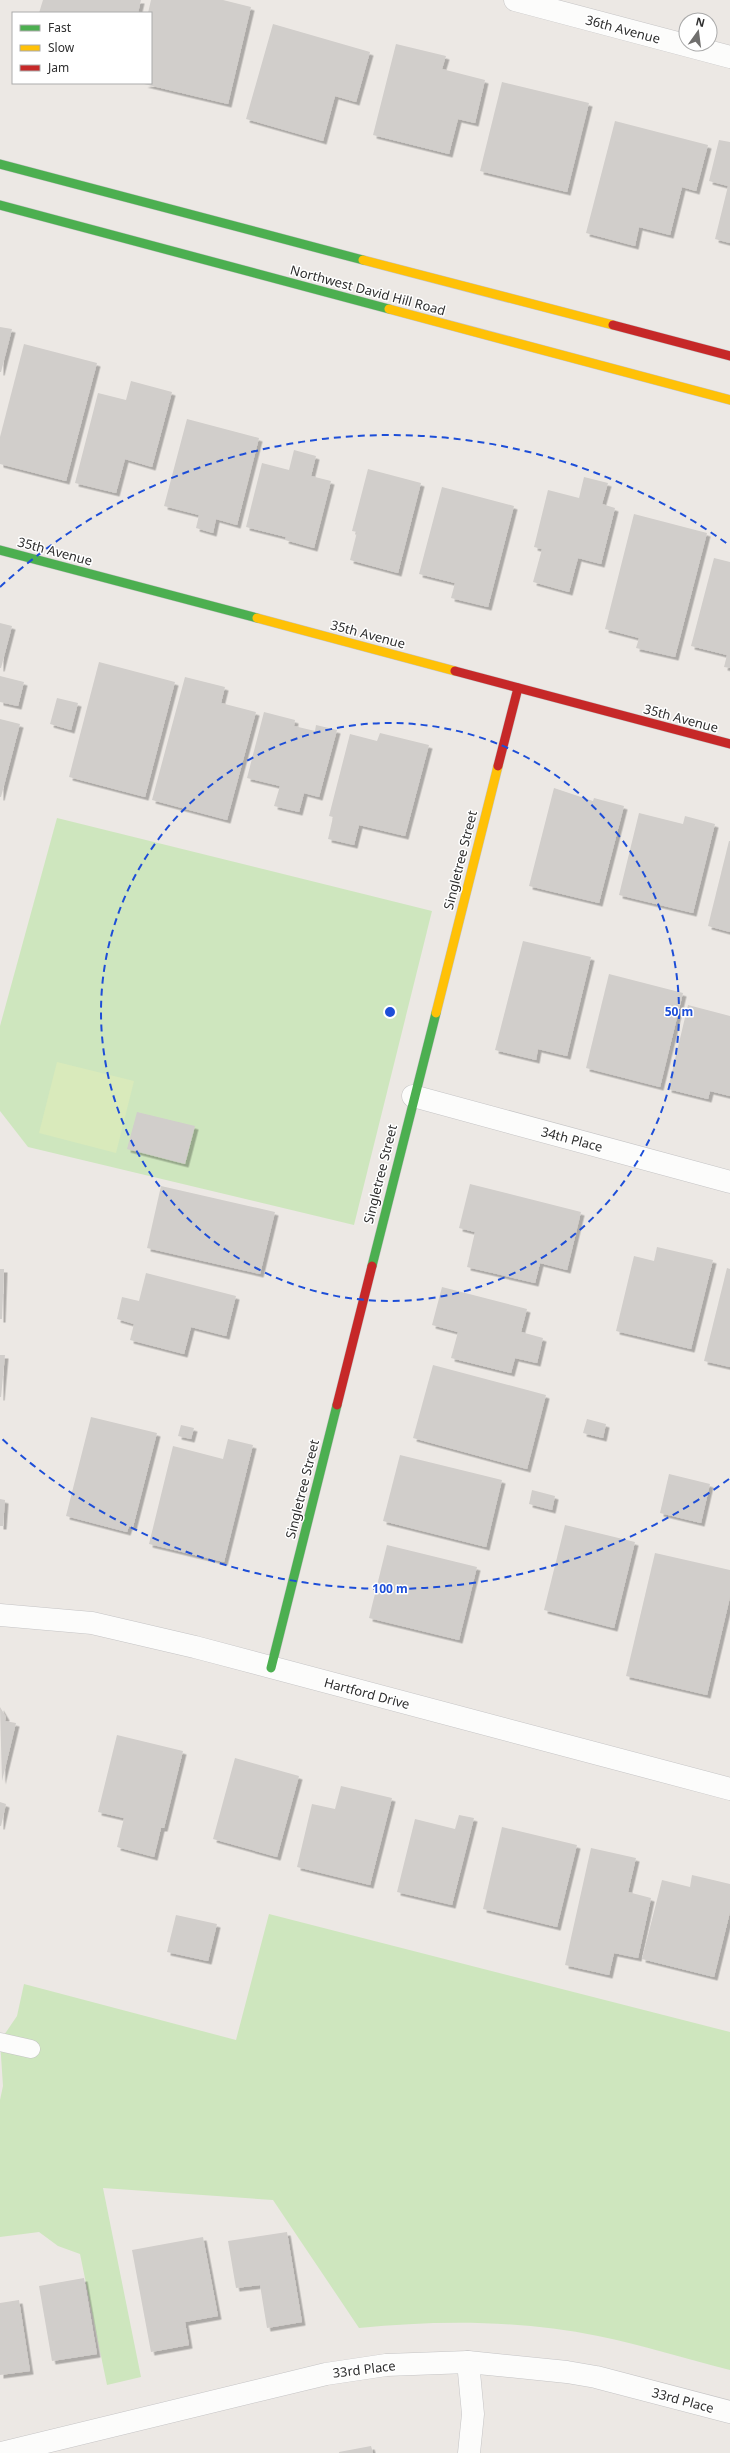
<svg xmlns="http://www.w3.org/2000/svg" width="730" height="2453" font-family="'Noto Sans',sans-serif">
<style>
.green{fill:#cee6be}
.pitch{fill:#d9eabb}
.building{fill:#d1cecb;filter:url(#shadow)}
.lines{fill:none;stroke-linecap:round;stroke-linejoin:round}
.lane-casing{stroke:#c5c4c5;stroke-width:19}
.street-casing{stroke:#c5c4c5;stroke-width:23}
.fast-casing{stroke:#c5c4c5;stroke-width:10}
.slow-casing{stroke:#c5c4c5;stroke-width:10}
.jam-casing{stroke:#c5c4c5;stroke-width:10}
.lane{stroke:#fcfcfb;stroke-width:18}
.street{stroke:#fcfcfb;stroke-width:22}
.fast{stroke:#4caf50;stroke-width:9}
.slow{stroke:#ffc107;stroke-width:9}
.jam{stroke:#c62828;stroke-width:9}
.ring{fill:none;stroke:#1d4ed8;stroke-width:2;stroke-dasharray:7 5}
.labels{text-anchor:middle;dominant-baseline:central;stroke-width:3;stroke-linejoin:round;paint-order:stroke}
.street-label{font-size:13px;fill:#2e2e2e;stroke:#fff}
.centre{fill:#1d4ed8;stroke:#fff;stroke-width:2}
.ring-label{font-size:12px;text-anchor:middle;font-weight:bold;fill:#1d4ed8;stroke:#fff;stroke-width:3;stroke-linejoin:round;paint-order:stroke}
</style>
<defs>
<filter id="shadow"><feDropShadow dx="3.5" dy="3.5" stdDeviation="0" flood-color="#0004"/></filter>
</defs>
<rect width="100%" height="100%" fill="#ece8e4"/>
<!-- green -->
<g class="green">
<path d="M 57,818 L 432,911 L 354,1225 L 28,1147 L 0,1111 L 0,1026 Z"/>
<path d="M 269,1914 L 730,2032 L 730,2370 C 686,2359 642,2345 598,2336 C 519,2320 439,2320 359,2328 L 273,2200 L 103,2188 L 141,2377 L 107,2385 L 80,2254 L 58,2246 L 39,2232 L 0,2237 L 0,2100 L 3,2086 L 0,2041 L 17,2016 L 24,1984 L 236,2040 Z"/>
</g>
<!-- pitch -->
<path class="pitch" d="M 57,1062 L 134,1081 L 116,1153 L 39,1133 Z"/>
<!-- building -->
<g class="building">
<path d="M 43,0 L 141,0 L 138,13 L 39,13 Z"/>
<path d="M 151,0 L 223,0 L 251,7 L 228,104 L 144,84 L 151,83 L 151,13 L 148,13 Z"/>
<path d="M 273,24 L 370,52 L 356,102 L 335,96 L 323,141 L 246,119 Z"/>
<path d="M 396,44 L 446,56 L 442,69 L 485,80 L 475,123 L 458,119 L 449,154 L 373,135 Z"/>
<path d="M 502,82 L 589,103 L 567,192 L 480,171 Z"/>
<path d="M 615,121 L 708,145 L 696,191 L 682,187 L 670,235 L 639,227 L 635,246 L 586,233 Z"/>
<path d="M 719,140 L 730,142 L 730,243 L 715,239 L 728,186 L 709,181 Z"/>
<path d="M 0,327 L 12,329 L 1,372 L 0,372 Z"/>
<path d="M 24,344 L 97,363 L 66,481 L 0,464 L 0,437 Z"/>
<path d="M 131,381 L 172,392 L 152,467 L 125,459 L 116,493 L 75,483 L 98,393 L 126,400 Z"/>
<path d="M 187,419 L 259,438 L 237,525 L 216,519 L 213,533 L 196,528 L 199,515 L 164,506 Z"/>
<path d="M 294,450 L 316,456 L 311,476 L 331,481 L 314,548 L 285,540 L 286,537 L 246,527 L 262,463 L 289,470 Z"/>
<path d="M 368,469 L 421,483 L 398,573 L 350,560 L 357,532 L 352,531 Z"/>
<path d="M 584,477 L 608,483 L 602,504 L 615,508 L 601,564 L 578,558 L 569,592 L 533,582 L 542,549 L 534,547 L 548,490 L 579,498 Z"/>
<path d="M 442,487 L 514,506 L 488,607 L 451,598 L 455,583 L 419,574 Z"/>
<path d="M 634,514 L 707,533 L 675,657 L 636,648 L 639,638 L 605,629 Z"/>
<path d="M 714,558 L 730,562 L 730,668 L 724,667 L 727,655 L 691,646 Z"/>
<path d="M 0,623 L 12,626 L 1,668 L 0,668 Z"/>
<path d="M 99,662 L 175,682 L 145,797 L 69,777 Z"/>
<path d="M 0,676 L 24,682 L 18,706 L 0,702 Z"/>
<path d="M 185,677 L 225,687 L 221,703 L 256,712 L 227,820 L 152,800 Z"/>
<path d="M 57,698 L 78,703 L 71,730 L 50,724 Z"/>
<path d="M 264,712 L 295,720 L 294,726 L 315,731 L 316,725 L 337,730 L 319,797 L 304,793 L 299,812 L 274,806 L 280,786 L 247,778 Z"/>
<path d="M 0,719 L 20,724 L 1,797 L 0,797 Z"/>
<path d="M 380,733 L 429,745 L 405,836 L 359,825 L 354,845 L 328,839 L 333,817 L 329,816 L 350,734 L 377,741 Z"/>
<path d="M 554,788 L 593,801 L 594,798 L 624,806 L 599,903 L 529,886 Z"/>
<path d="M 639,813 L 683,824 L 685,816 L 715,824 L 693,913 L 619,895 Z"/>
<path d="M 729,841 L 730,841 L 730,932 L 708,926 Z"/>
<path d="M 523,941 L 591,957 L 567,1056 L 538,1049 L 536,1060 L 495,1050 Z"/>
<path d="M 609,974 L 683,993 L 660,1087 L 586,1068 Z"/>
<path d="M 688,1005 L 730,1016 L 730,1096 L 710,1091 L 708,1099 L 668,1089 Z"/>
<path d="M 137,1112 L 195,1126 L 185,1164 L 127,1149 Z"/>
<path d="M 470,1184 L 581,1212 L 567,1270 L 540,1263 L 535,1283 L 467,1267 L 475,1232 L 459,1228 Z"/>
<path d="M 161,1186 L 275,1212 L 260,1274 L 147,1248 Z"/>
<path d="M 657,1247 L 713,1260 L 691,1349 L 616,1331 L 634,1256 L 654,1261 Z"/>
<path d="M 727,1268 L 730,1269 L 730,1367 L 704,1361 Z"/>
<path d="M 0,1269 L 4,1269 L 2,1319 L 0,1319 Z"/>
<path d="M 146,1273 L 236,1296 L 226,1336 L 191,1327 L 184,1354 L 130,1340 L 134,1324 L 117,1319 L 122,1297 L 139,1301 Z"/>
<path d="M 442,1287 L 527,1309 L 521,1332 L 543,1338 L 537,1363 L 515,1358 L 511,1373 L 451,1358 L 458,1332 L 432,1325 Z"/>
<path d="M 0,1355 L 5,1355 L 1,1397 L 0,1397 Z"/>
<path d="M 433,1365 L 546,1395 L 527,1469 L 413,1438 Z"/>
<path d="M 91,1417 L 157,1433 L 133,1527 L 129,1526 L 127,1532 L 66,1516 Z"/>
<path d="M 587,1419 L 606,1424 L 603,1438 L 583,1433 Z"/>
<path d="M 181,1425 L 194,1428 L 191,1439 L 178,1436 Z"/>
<path d="M 228,1439 L 253,1445 L 224,1562 L 149,1544 L 173,1446 L 223,1459 Z"/>
<path d="M 400,1455 L 502,1480 L 486,1547 L 383,1521 Z"/>
<path d="M 669,1474 L 710,1484 L 701,1523 L 660,1513 Z"/>
<path d="M 532,1490 L 555,1496 L 552,1510 L 529,1504 Z"/>
<path d="M 0,1499 L 5,1500 L 3,1526 L 0,1526 Z"/>
<path d="M 565,1525 L 635,1542 L 614,1628 L 544,1610 Z"/>
<path d="M 387,1545 L 477,1567 L 459,1640 L 369,1618 Z"/>
<path d="M 655,1553 L 730,1570 L 730,1597 L 707,1695 L 626,1676 Z"/>
<path d="M 0,1707 L 6,1717 L 5,1721 L 16,1723 L 2,1781 Z"/>
<path d="M 117,1735 L 183,1751 L 164,1828 L 161,1828 L 154,1857 L 117,1847 L 124,1818 L 98,1812 Z"/>
<path d="M 235,1758 L 299,1776 L 277,1857 L 213,1839 Z"/>
<path d="M 341,1786 L 392,1798 L 370,1885 L 297,1867 L 312,1804 L 335,1809 Z"/>
<path d="M 0,1802 L 6,1804 L 1,1826 L 0,1826 Z"/>
<path d="M 459,1815 L 474,1818 L 452,1905 L 397,1892 L 415,1819 L 455,1829 Z"/>
<path d="M 502,1827 L 577,1845 L 557,1927 L 483,1909 Z"/>
<path d="M 591,1848 L 636,1858 L 628,1892 L 651,1898 L 638,1958 L 614,1953 L 609,1975 L 565,1965 Z"/>
<path d="M 692,1875 L 730,1884 L 730,1912 L 714,1977 L 642,1959 L 662,1880 L 690,1887 Z"/>
<path d="M 176,1915 L 217,1924 L 208,1961 L 167,1952 Z"/>
<path d="M 287,2232 L 302,2322 L 267,2328 L 260,2285 L 236,2288 L 228,2241 Z"/>
<path d="M 203,2237 L 218,2316 L 185,2322 L 189,2345 L 151,2352 L 132,2250 Z"/>
<path d="M 84,2278 L 97,2354 L 52,2361 L 39,2286 Z"/>
<path d="M 19,2300 L 30,2371 L 0,2375 L 0,2303 Z"/>
<path d="M 371,2446 L 373,2453 L 339,2453 L 339,2452 Z"/>
</g>
<g class="lines">
<defs>
<path id="lane" d="M 0,2042 L 31,2049"/>
<g id="street">
<path d="M 515,0 L 730,57"/>
<path d="M 413,1096 L 730,1182"/>
<path d="M 0,1615 L 92,1623 L 195,1647 L 730,1789"/>
<path d="M 468,2362 L 473,2414 L 469,2453"/>
<path d="M 1,2453 L 326,2374 L 386,2365 L 468,2362 L 567,2372 L 596,2377 L 730,2412"/>
</g>
<g id="fast">
<path d="M 0,164 L 363,260"/>
<path d="M 0,205 L 389,309"/>
<path d="M 0,550 L 257,618"/>
<path d="M 372,1266 L 436,1013"/>
<path d="M 271,1668 L 337,1405"/>
</g>
<g id="slow">
<path d="M 363,260 L 613,325"/>
<path d="M 389,309 L 730,400"/>
<path d="M 257,618 L 455,671"/>
<path d="M 436,1013 L 498,766"/>
</g>
<g id="jam">
<path d="M 613,325 L 730,356"/>
<path d="M 455,671 L 730,744"/>
<path d="M 498,766 L 518,688"/>
<path d="M 337,1405 L 372,1266"/>
</g>
</defs>
<!-- lane casing -->
<use href="#lane" class="lane-casing"/>
<!-- street casing -->
<use href="#street" class="street-casing"/>
<!-- fast casing -->
<use href="#fast" class="fast-casing"/>
<!-- slow casing -->
<use href="#slow" class="slow-casing"/>
<!-- jam casing -->
<use href="#jam" class="jam-casing"/>
<!-- lane -->
<use href="#lane" class="lane"/>
<!-- street -->
<use href="#street" class="street"/>
<!-- fast -->
<use href="#fast" class="fast"/>
<!-- slow -->
<use href="#slow" class="slow"/>
<!-- jam -->
<use href="#jam" class="jam"/>
</g>
<!-- distance rings -->
<g class="ring">
<circle cx="390" cy="1012" r="289"/>
<path d="M729 1479A577 577 0 0 1 0 1437M0 587A577 577 0 0 1 729 545"/>
</g>
<g class="labels">
<!-- street labels -->
<g class="street-label">
<text transform="translate(623 29) rotate(15)">36th Avenue</text>
<text transform="translate(368 290) rotate(15)">Northwest David Hill Road</text>
<text transform="translate(55 551) rotate(15)">35th Avenue</text>
<text transform="translate(368 634) rotate(15)">35th Avenue</text>
<text transform="translate(681 718) rotate(15)">35th Avenue</text>
<text transform="translate(460 860) rotate(-76)">Singletree Street</text>
<text transform="translate(572 1139) rotate(15)">34th Place</text>
<text transform="translate(380 1174) rotate(-76)">Singletree Street</text>
<text transform="translate(302 1489) rotate(-76)">Singletree Street</text>
<text transform="translate(367 1693) rotate(15)">Hartford Drive</text>
<text transform="translate(364 2369) rotate(-7)">33rd Place</text>
<text transform="translate(683 2400) rotate(15)">33rd Place</text>
</g>
</g>
<circle cx="390" cy="1012" r="6" class="centre"/>
<g class="ring-label">
<text x="679" y="1016">50 m</text>
<text x="390" y="1593">100 m</text>
</g>
<!-- legend -->
<rect x="12" y="12" width="140" height="72" fill="#ffffff" stroke="#ababab"/>
<rect x="20" y="25" width="20" height="6" fill="#4caf50" stroke="#ababab"/>
<text x="48" y="32" font-size="12" fill="#2e2e2e">Fast</text>
<rect x="20" y="45" width="20" height="6" fill="#ffc107" stroke="#ababab"/>
<text x="48" y="52" font-size="12" fill="#2e2e2e">Slow</text>
<rect x="20" y="65" width="20" height="6" fill="#c62828" stroke="#ababab"/>
<text x="48" y="72" font-size="12" fill="#2e2e2e">Jam</text>
<!-- north arrow -->
<g transform="translate(698 32) rotate(14)"><circle r="19" fill="#ffffff" stroke="#ababab"/>
<path d="M0-3L7 15L0 10L-7 15Z" fill="#706f6e"/>
<text y="-6" font-size="11" font-weight="bold" text-anchor="middle" fill="#2e2e2e">N</text>
</g>
</svg>
